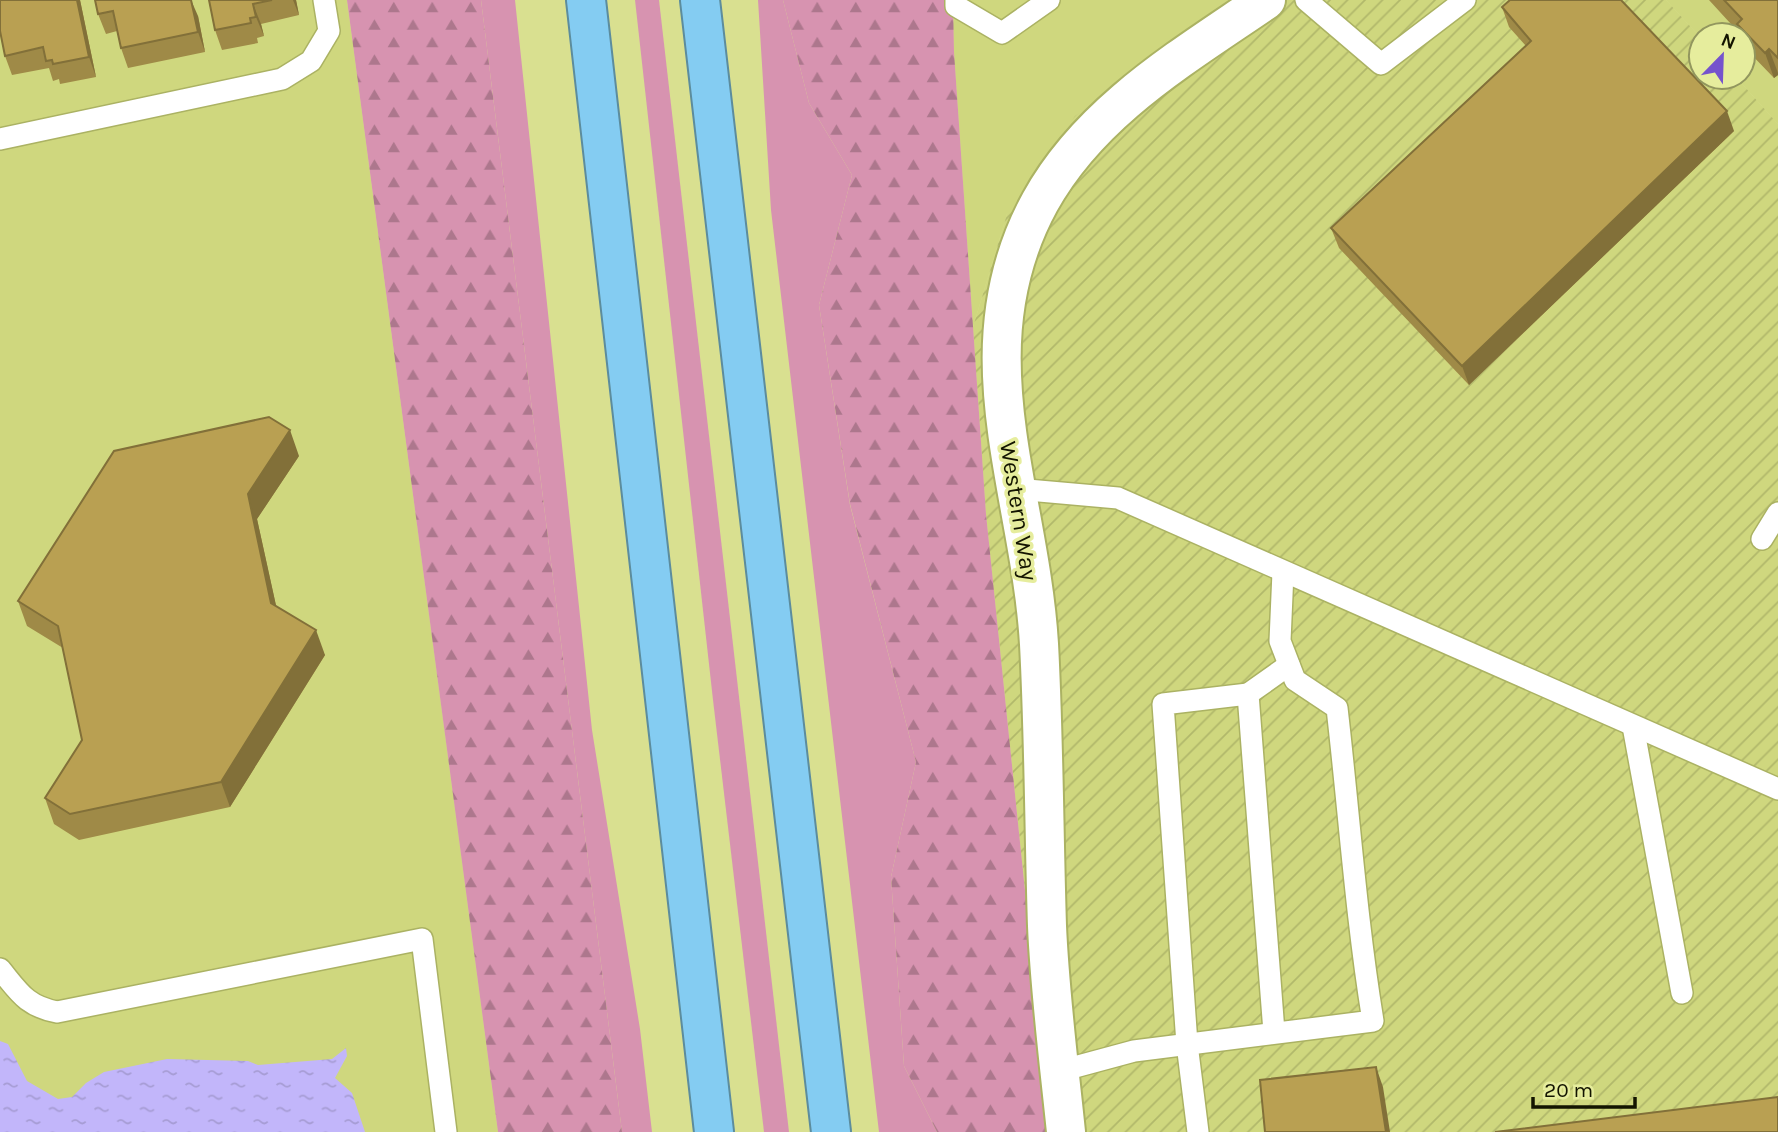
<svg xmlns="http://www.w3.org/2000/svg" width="1778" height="1132" font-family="Karla,sans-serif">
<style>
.built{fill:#cfd77e}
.industrial{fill:url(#industrial-furrows)}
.grass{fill:#d793b0}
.forest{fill:url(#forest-firs)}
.water{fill:url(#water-ripples)}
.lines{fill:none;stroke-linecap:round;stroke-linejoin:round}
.service-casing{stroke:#abb263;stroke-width:24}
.minor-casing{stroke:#abb263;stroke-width:42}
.motorway-casing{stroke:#5c8c9d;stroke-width:42}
.service{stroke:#fff;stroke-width:21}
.minor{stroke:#fff;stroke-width:38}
.motorway{stroke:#84ccf2;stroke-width:38}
.wall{fill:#9f8a47}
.shaded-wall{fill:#827039}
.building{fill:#b9a052;stroke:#827039;stroke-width:2}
.labels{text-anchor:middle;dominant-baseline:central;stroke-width:7;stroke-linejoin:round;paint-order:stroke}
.street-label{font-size:24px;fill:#131400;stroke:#e6ed9d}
</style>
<defs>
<pattern id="industrial-furrows" width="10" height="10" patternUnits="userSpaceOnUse" patternTransform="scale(1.75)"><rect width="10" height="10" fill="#cfd77e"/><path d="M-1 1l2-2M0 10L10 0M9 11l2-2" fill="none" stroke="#b1b86b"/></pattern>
<pattern id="forest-firs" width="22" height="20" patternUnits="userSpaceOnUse" patternTransform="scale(1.75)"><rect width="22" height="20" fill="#d793b0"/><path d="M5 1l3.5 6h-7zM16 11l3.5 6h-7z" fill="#ad778d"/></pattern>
<pattern id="water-ripples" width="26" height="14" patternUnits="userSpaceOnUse" patternTransform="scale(1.75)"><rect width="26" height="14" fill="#c2b6fa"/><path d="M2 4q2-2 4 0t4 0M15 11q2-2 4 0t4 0" fill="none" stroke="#a69cd4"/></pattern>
</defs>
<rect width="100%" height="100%" fill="#d9e090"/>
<!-- built -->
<g class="built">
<path d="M 0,0 L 347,0 L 498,1132 L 0,1132 Z"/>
<path d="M 953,0 L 1242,0 L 1007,214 L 973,327 L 954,52 Z"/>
<path d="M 1666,0 L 1778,0 L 1778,124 L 1736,77 L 1743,77 L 1743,35 L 1701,35 L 1701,38 Z"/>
</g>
<!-- industrial -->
<path class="industrial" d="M 1242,0 L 1666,0 L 1701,38 L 1701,77 L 1736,77 L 1778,124 L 1778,1132 L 1050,1132 L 986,514 L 973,327 L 1007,214 L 1075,116 Z"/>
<!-- grass -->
<g class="grass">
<path d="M 481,0 L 515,0 L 592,730 L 640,1029 L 652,1132 L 622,1132 Z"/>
<path d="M 635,0 L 659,0 L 789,1132 L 764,1132 L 713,700 Z"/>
<path d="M 758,0 L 783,0 L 809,103 L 852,175 L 819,305 L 850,505 L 916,762 L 891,877 L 904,1066 L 937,1132 L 879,1132 L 771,210 Z"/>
</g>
<!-- forest -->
<g class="forest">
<path d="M 347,0 L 481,0 L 622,1132 L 498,1132 Z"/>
<path d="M 783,0 L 953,0 L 954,52 L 986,514 L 1050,1132 L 937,1132 L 904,1066 L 891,877 L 916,762 L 850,504 L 819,305 L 852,175 L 809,103 Z"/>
</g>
<!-- water -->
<path class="water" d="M 0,1041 L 8,1044 L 27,1081 L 58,1099 L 72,1097 L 86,1083 L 104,1072 L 167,1059 L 248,1061 L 258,1065 L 332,1059 L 346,1048 L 347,1056 L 335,1078 L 352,1093 L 365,1132 L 0,1132 Z"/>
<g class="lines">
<defs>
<g id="service">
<path d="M 956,0 L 956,6 L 1002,33 L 1049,0"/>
<path d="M 1306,0 L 1381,64 L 1465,0"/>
<path d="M 0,139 L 282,79 L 311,61 L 329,31 L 324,0"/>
<path d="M 1016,489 L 1118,498 L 1778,789"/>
<path d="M 1762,539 L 1778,513"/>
<path d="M 1633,726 L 1682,993"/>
<path d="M 0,969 C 19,992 26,1006 57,1012 L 422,939 L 446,1132"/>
<path d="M 1274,1032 L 1248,694 L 1289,665"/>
<path d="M 1060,1071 L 1134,1051 L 1373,1021 C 1356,917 1349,812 1337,708 L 1295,680 L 1280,641 L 1283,572"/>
<path d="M 1198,1132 L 1187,1044 L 1163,704 L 1248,694"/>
</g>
<path id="minor" d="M 1066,1132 C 1059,1064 1050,995 1047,926 C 1044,832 1044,738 1039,644 C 1030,492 959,350 1040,202 C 1090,111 1183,57 1266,0"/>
<g id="motorway">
<path d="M 586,0 L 714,1132"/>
<path d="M 700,0 L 831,1132"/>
</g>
</defs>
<!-- service casing -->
<use href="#service" class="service-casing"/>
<!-- minor casing -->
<use href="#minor" class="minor-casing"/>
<!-- motorway casing -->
<use href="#motorway" class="motorway-casing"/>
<!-- service -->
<use href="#service" class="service"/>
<!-- minor -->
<use href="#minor" class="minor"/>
<!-- motorway -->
<use href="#motorway" class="motorway"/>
</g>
<!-- wall -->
<g class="wall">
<path d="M 80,0 L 96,77 L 60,84 L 59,79 L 53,81 L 49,68 L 12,75 L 5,56 Z"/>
<path d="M 95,0 L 198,16 L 205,52 L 128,68 L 121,48 L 117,31 L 106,34 L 98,14 Z"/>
<path d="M 209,0 L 296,0 L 299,15 L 261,24 L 264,36 L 257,38 L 258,43 L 222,50 L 215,30 Z"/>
<path d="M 1709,0 L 1778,0 L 1778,75 L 1774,78 L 1746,49 L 1743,41 L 1743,35 L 1741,35 Z"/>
<path d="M 1502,7 L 1734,131 L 1469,385 L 1339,248 L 1331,228 L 1526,46 L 1509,27 Z"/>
<path d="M 299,456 L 257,519 L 276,606 L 325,655 L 230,807 L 79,840 L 54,824 L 45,798 L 82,740 L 63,648 L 27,626 L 18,601 Z"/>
</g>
<!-- shaded-wall -->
<g class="shaded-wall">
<path d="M 77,0 L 80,0 L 96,77 L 89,57 Z"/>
<path d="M 191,0 L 198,16 L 205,52 L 198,32 Z"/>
<path d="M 293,0 L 296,0 L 299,15 Z"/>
<path d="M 253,4 L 261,24 L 264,36 L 256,17 Z"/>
<path d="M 1769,49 L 1778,73 L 1778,75 L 1774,78 L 1765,53 Z"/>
<path d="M 1727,111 L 1734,131 L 1469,385 L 1462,366 Z"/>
<path d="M 290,430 L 299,456 L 257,519 L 281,628 L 271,603 L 248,494 Z"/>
<path d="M 316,630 L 325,655 L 230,807 L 221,782 Z"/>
<path d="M 1376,1067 L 1383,1087 L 1390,1132 L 1386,1132 Z"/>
</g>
<!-- building -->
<g class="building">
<path d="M 0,0 L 77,0 L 89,57 L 53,64 L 52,60 L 46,61 L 43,47 L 5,56 L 0,31 Z"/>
<path d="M 95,0 L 191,0 L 198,32 L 121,48 L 113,11 L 98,14 Z"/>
<path d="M 209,0 L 272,0 L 253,4 L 256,17 L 250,18 L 251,23 L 215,30 Z"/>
<path d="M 1510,0 L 1621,0 L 1727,111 L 1462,366 L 1331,228 L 1531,41 L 1502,7 Z"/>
<path d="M 1724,0 L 1778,0 L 1778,58 L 1769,49 L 1765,53 L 1737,24 L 1742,19 Z"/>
<path d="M 269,417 L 290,430 L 248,494 L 271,603 L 316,630 L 221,782 L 70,814 L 45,798 L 82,740 L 58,626 L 18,601 L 114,451 Z"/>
<path d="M 1376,1067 L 1386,1132 L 1265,1132 L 1260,1080 Z"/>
<path d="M 1778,1097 L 1778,1132 L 1495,1132 Z"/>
</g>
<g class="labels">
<!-- street labels -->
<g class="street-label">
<text transform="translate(1019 511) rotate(81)">Western Way</text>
</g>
</g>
<!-- north arrow -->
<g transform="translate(1722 56) rotate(23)"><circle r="33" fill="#e6ed9d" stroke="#92965e" stroke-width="2"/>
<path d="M0-5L12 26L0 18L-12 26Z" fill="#7653cd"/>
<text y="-10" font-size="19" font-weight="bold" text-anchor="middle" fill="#131400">N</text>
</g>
<!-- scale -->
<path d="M1533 1097v10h102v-10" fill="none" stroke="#131400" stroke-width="3.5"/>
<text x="1544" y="1097" font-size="21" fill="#131400" stroke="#e6ed9d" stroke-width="5" paint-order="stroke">20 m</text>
</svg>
